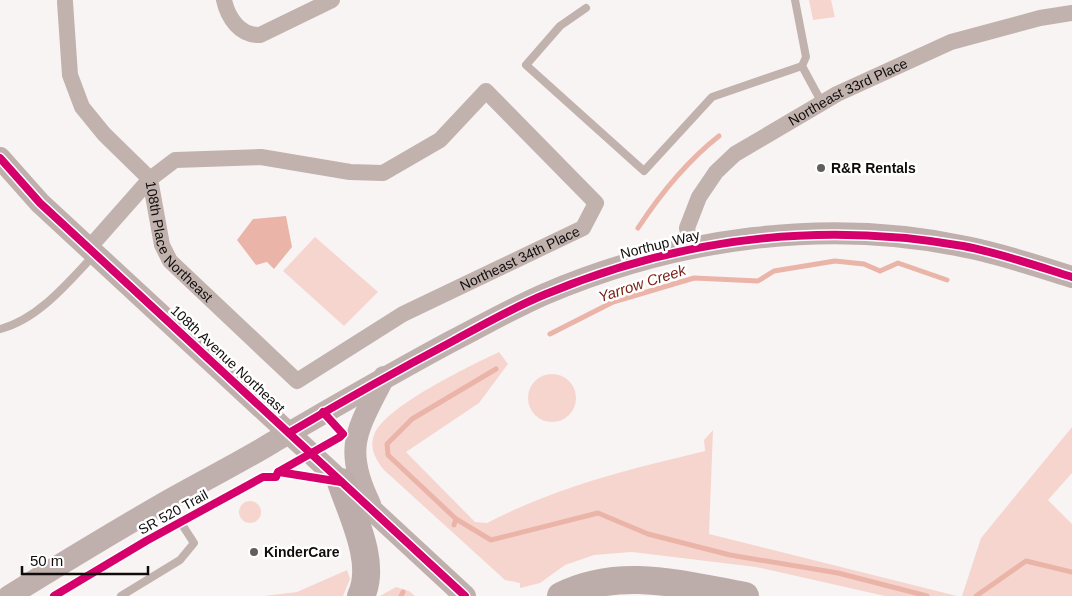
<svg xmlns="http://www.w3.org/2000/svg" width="1072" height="596" font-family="Helvetica,sans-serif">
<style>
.green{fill:#f7d5cf}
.water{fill:#ebb4a8}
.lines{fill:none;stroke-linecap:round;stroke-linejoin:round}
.stream{stroke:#ebb4a8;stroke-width:5}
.lane{stroke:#c1b2ae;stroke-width:8}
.street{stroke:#c1b2ae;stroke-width:16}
.secondary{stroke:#c0b0ad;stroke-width:22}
.highway{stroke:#bcadaa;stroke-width:28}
.cycleway-casing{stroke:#fff;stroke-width:11}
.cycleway{stroke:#d6006c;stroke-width:8}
.poi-dot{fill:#615e5d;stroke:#fff;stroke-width:2}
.labels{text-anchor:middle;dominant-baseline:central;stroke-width:5;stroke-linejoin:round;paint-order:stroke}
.street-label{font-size:14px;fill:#0f0d0c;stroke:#fff}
.poi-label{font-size:14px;font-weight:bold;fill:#0f0d0c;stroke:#fff;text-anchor:start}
.water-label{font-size:15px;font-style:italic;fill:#781d10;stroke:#fff}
</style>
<rect width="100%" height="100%" fill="#f8f4f3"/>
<!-- green -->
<g class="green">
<path d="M 809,0 L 831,0 L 835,17 L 813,20 Z"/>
<path d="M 315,237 L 378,292 L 344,326 L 283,271 Z"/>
<path d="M 499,352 L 508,364 L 479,403 L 406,452 L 475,522 L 487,523 C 556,487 630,469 705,451 L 704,440 L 713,430 L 709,534 L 957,596 L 885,596 L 756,567 L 632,552 L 594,555 L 565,565 L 540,583 L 520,588 L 520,583 L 505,580 L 384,470 C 376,460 369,448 374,435 C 385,406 470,366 499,352 Z"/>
<circle cx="552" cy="398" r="24"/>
<path d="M 1072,427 L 1072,473 L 1048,500 L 1072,524 L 1072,596 L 962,596 L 981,538 Z"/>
<circle cx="250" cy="512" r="11"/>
<path d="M 347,570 L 350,579 L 343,596 L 264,596 L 297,592 Z"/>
<path d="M 396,587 L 409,591 L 415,596 L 380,596 Z"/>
</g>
<!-- water -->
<path class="water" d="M 286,216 L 292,247 L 274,269 L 267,262 L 256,265 L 237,240 L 253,219 Z"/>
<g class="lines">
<!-- stream -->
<g class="stream">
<path d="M 638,228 C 661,193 686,162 719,136"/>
<path d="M 550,334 L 613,302 L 694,278 L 758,281 L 774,271 L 835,261 L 864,264 L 880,271 L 898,263 L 947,280"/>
<path d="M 456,519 L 491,540 L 598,513 L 648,534 L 730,555 L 838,573 L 927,596"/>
<path d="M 454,525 L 456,519 L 388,455 L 387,444 L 412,419 L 496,369"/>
<path d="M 401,596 L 403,592"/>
<path d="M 976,596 L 1026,561 L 1072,572"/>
</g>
<!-- lane -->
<g class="lane">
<path d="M 795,0 L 806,57 L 802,66 L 822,103"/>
<path d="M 586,8 L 560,26 L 526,65 L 644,171 L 712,97 L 802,66"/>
<path d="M 0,329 C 37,320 68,283 93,256"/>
<path d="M 121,596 L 180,560 L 194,543 L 168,503"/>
</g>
<!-- street -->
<g class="street">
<path d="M 224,0 C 228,18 240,36 260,35 L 332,0"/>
<path id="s1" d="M 65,2 L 70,75 L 82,107 L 104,134 L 150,179 L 162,245 L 170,261 L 297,381 L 403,314 L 583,228 L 596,203 L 486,91 L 440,140 L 383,173 L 350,172 L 261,157 L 175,160 L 150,179 L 89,248"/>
<path id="s2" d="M 691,248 L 687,228 L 699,197 L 716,172 L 735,154 L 837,94 L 951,42 L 1040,18 L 1072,13"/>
</g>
<!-- secondary -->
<g class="secondary">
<path d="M 0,158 L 40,203 L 465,596"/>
<path d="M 370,504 C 342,447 358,429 384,377"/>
<path d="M 9,596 C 61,564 112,533 164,503 C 201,482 239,463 275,441 C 334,407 392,373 452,341 C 483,325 513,308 545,294 C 676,238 826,217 966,247 C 1002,254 1037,266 1072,277"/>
</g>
<!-- highway -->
<g class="highway">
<path d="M 341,482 C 352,515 377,563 361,596"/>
<path d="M 561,596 C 620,566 683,585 745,596"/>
</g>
<defs>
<g id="cycleway">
<path d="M 0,158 L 40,203 L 465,596"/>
<path d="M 289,433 C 343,401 398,370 453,341 C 484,324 514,307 546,294 C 681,238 820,221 963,246 C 1000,253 1037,266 1072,277"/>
<path d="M 279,472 L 341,482"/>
<path d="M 54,596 L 146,541 L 263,477 L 276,477 L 278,472 L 340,437 L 343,434 L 323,412"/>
</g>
</defs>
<!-- cycleway casing -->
<use href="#cycleway" class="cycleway-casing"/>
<!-- cycleway -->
<use href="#cycleway" class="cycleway"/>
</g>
<!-- markers -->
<g class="poi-dot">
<circle cx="821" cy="168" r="5"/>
<circle cx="254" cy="552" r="5"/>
</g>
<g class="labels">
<!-- street labels -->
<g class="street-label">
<text stroke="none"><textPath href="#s2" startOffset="239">Northeast 33rd Place</textPath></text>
<text stroke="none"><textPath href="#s1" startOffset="278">108th Place Northeast</textPath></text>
<text transform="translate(660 244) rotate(-14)">Northup Way</text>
<text stroke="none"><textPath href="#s1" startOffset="721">Northeast 34th Place</textPath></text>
<text transform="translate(228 359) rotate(43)">108th Avenue Northeast</text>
<text transform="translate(173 512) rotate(-29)">SR 520 Trail</text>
</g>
<!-- poi labels -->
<g class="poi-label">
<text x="831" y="168">R&amp;R Rentals</text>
<text x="264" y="552">KinderCare</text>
</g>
<!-- water labels -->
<g class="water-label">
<text transform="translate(642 283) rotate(-18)">Yarrow Creek</text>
</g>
</g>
<!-- scale -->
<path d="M22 566v8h126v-8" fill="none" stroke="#0f0d0c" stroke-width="2.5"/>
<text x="30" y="566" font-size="15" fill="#0f0d0c" stroke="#ffffff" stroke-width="4" paint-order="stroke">50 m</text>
</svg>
